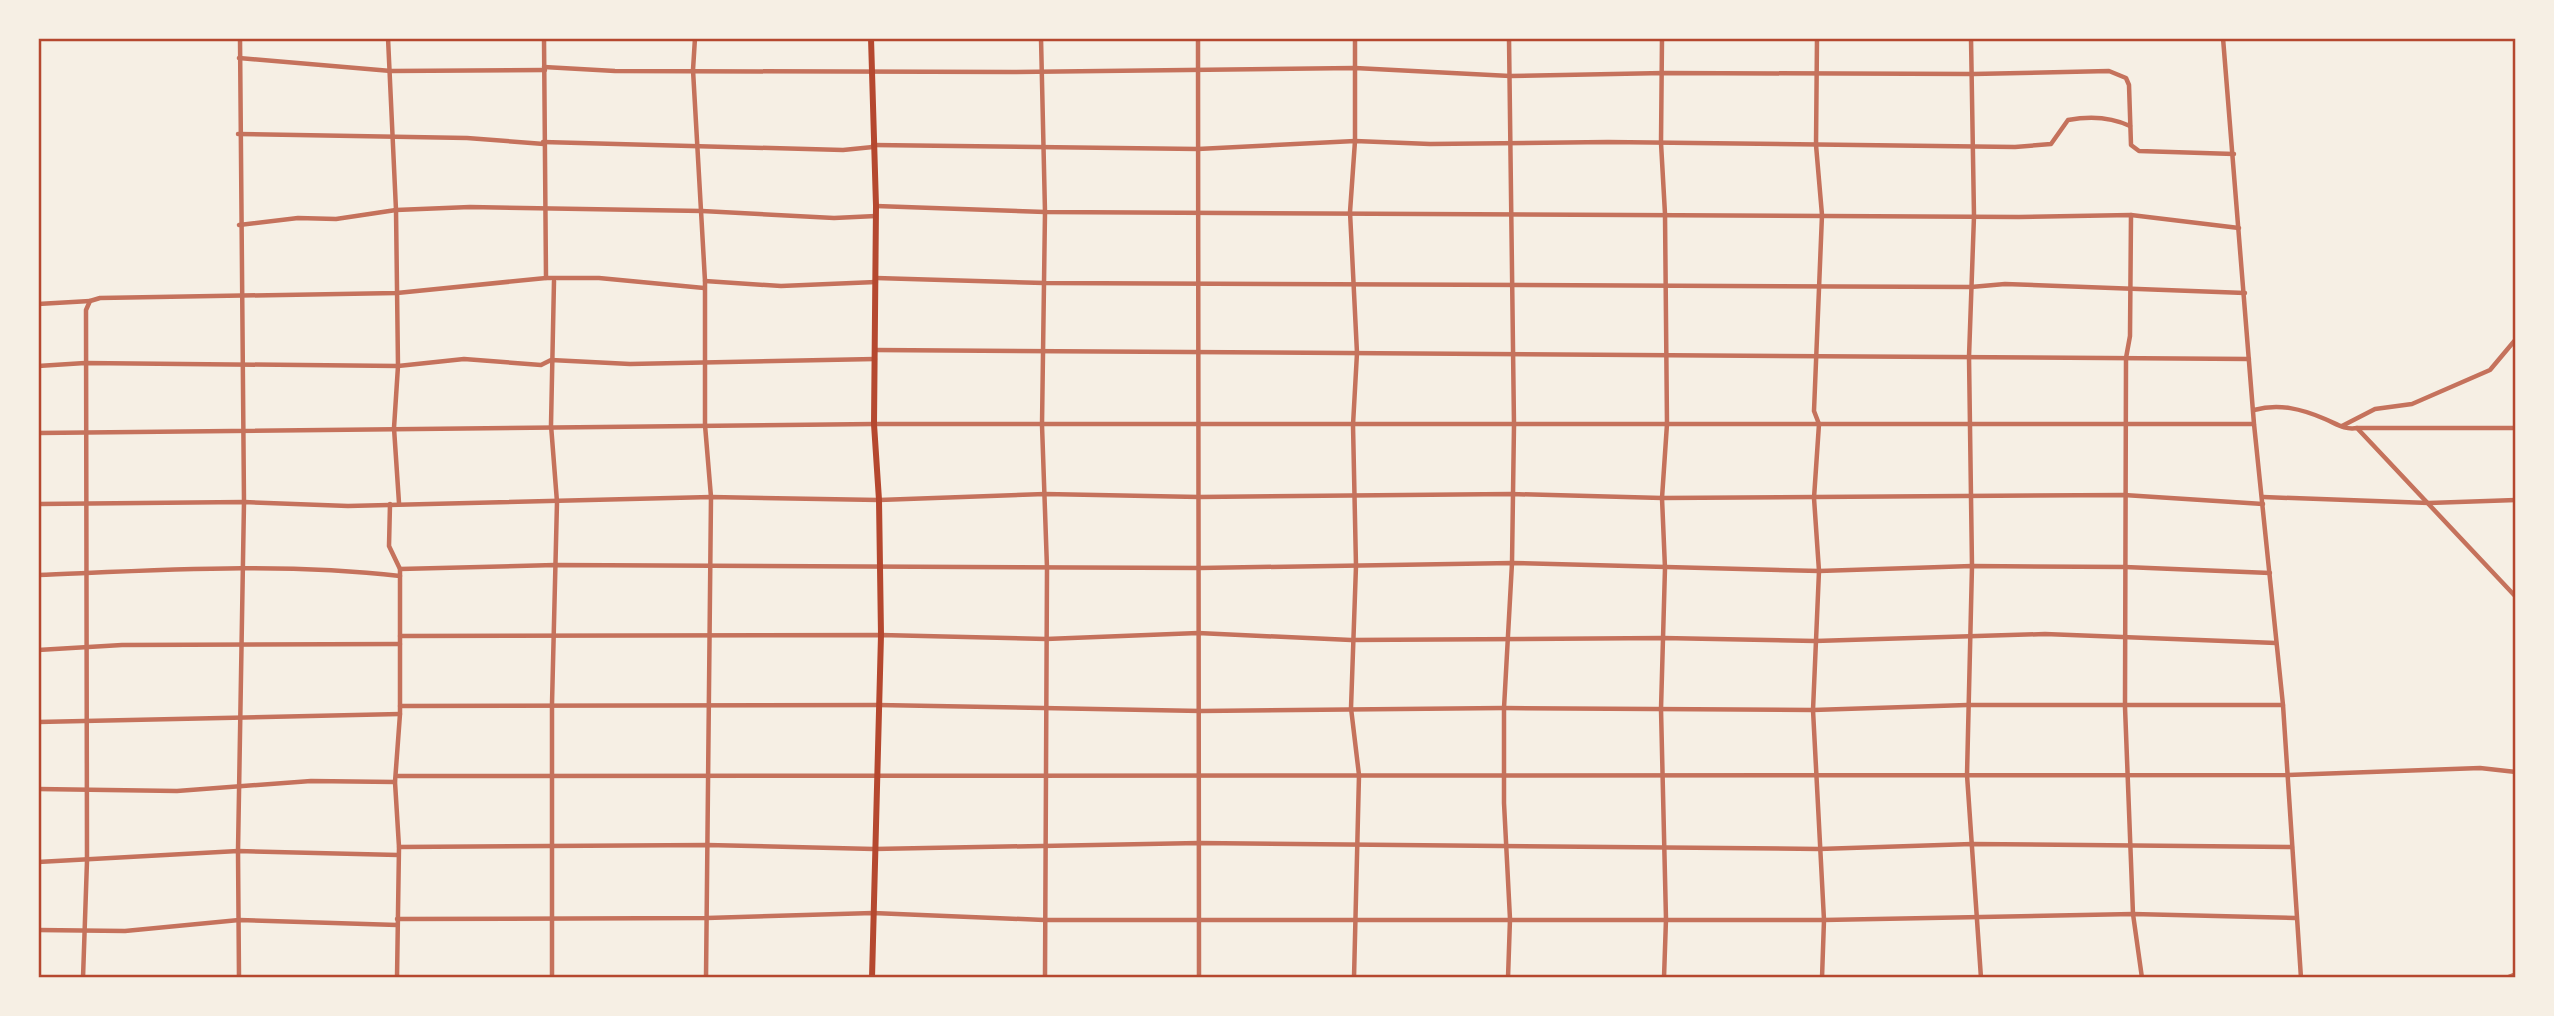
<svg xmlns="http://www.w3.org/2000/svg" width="2554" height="1016" font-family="Arial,sans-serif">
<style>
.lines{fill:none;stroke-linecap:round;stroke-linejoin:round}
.minor{stroke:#c5725c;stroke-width:4.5}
.secondary{stroke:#b5482f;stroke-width:6}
.neatline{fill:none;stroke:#b5482f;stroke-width:2.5}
</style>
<rect width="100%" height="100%" fill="#f6efe4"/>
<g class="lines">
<!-- minor -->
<g class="minor">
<path d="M 388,38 L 396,210 L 398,366 L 394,428 L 399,503"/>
<path d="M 544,38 L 546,278"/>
<path d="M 695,38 L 693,70 L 705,281 L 705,425 L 711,497 L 706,978"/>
<path d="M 1041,38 L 1045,212 L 1042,425 L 1047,568 L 1045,978"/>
<path d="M 1198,38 L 1199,978"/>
<path d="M 1662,38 L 1661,143 L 1665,214 L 1667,424 L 1662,498 L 1665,568 L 1661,709 L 1666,919 L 1664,978"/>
<path d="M 1817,38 L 1816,145 L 1822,215 L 1814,411 L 1819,424 L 1814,498 L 1819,571 L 1813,710 L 1824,920 L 1822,978"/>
<path d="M 1971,38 L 1974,216 L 1969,357 L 1972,566 L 1967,775 L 1981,978"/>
<path d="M 2223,38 L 2254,424 L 2283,705 L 2301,978"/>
<path d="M 239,58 L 391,71 L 545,70"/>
<path d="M 544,67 L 615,71 L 1012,72 L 1355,68 L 1510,76 L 1664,73 L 1973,74 L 2109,71 L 2126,78 L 2129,85 L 2131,145 L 2139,151 L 2234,154"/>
<path d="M 238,134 L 467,138 L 544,144"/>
<path d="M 543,142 L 843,150 L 873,147"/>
<path d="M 873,145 L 1198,149 L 1355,141 L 1430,144 L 1608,142 L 2015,147 L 2051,144 L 2068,120 C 2089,116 2111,117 2130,126"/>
<path d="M 876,206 L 1045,212 L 2019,217 L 2131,215 L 2239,228"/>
<path d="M 2131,215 L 2130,336 L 2126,358 L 2125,707 L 2133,914 L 2142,978"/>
<path d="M 239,225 L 298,218 L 336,219 L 396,210 L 470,207 L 702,211 L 834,218 L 876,216"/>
<path d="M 876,278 L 1044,283 L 1971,287 L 2005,284 L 2245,293"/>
<path d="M 705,281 L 781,286 L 876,282"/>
<path d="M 38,304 L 90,301"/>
<path d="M 875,350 L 2249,359"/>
<path d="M 38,366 L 85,363 L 398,366 L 464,359 L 541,365 L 551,360 L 630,364 L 875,359"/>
<path d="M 2254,410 C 2279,403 2302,409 2325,419 C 2337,424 2344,430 2357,428 L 2516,597"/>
<path d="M 2342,426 L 2375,409 L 2412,404 L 2490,370 L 2516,339"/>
<path d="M 2357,428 L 2516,428"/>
<path d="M 38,433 L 874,424 L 2254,424"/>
<path d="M 2263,497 L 2429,503 L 2516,500"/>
<path d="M 38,504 L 244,502 L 348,506 L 711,497 L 879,500 L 1045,494 L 1199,497 L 1511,494 L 1662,498 L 2124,495 L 2263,504"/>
<path d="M 390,504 L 389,546 L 400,569 L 400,714 L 395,782 L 399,847 L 397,978"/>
<path d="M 400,569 L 555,565 L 1200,568 L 1512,563 L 1819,571 L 1972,566 L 2125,567 L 2270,573"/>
<path d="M 38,575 C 159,570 281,562 400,576"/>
<path d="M 400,636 L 881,635 L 1046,639 L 1198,633 L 1351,640 L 1663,638 L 1815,641 L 2045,634 L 2276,643"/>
<path d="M 38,650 L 122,645 L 400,644"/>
<path d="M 400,706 L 878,705 L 1201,711 L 1504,708 L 1813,710 L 1967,705 L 2283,705"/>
<path d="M 38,722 L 400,714"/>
<path d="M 398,776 L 2288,775 L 2480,768 L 2516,772"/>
<path d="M 38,789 L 177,791 L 311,781 L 395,782"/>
<path d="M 399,847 L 707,845 L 874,849 L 1199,843 L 1819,849 L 1972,844 L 2292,847"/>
<path d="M 38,862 L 238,851 L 398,855"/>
<path d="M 397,919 L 707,918 L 873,913 L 1044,920 L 1824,920 L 2133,914 L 2295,918"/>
<path d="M 38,930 L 125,931 L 239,920 L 397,925"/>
<path d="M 83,978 L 87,861 L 86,310 L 90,301 L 100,298 L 397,293 L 546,278 L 599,278 L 704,288"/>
<path d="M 239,978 L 238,851 L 244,502 L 240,38"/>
<path d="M 552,978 L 552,704 L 557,502 L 551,425 L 554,281"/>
<path d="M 1354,978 L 1359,775 L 1351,708 L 1356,566 L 1353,425 L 1357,353 L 1350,212 L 1355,141 L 1355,38"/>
<path d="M 1508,978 L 1510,919 L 1504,803 L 1504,708 L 1512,563 L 1514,425 L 1509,38"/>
<path d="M 2396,978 L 2475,978"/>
<path d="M 2506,978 L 2516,974"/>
</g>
<!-- secondary -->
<path class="secondary" d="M 871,38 L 876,206 L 874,424 L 879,500 L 881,635 L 872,978"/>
</g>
<!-- border -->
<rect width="2554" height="1016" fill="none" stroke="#f6efe4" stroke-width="80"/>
<rect x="40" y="40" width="2474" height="936" class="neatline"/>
</svg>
